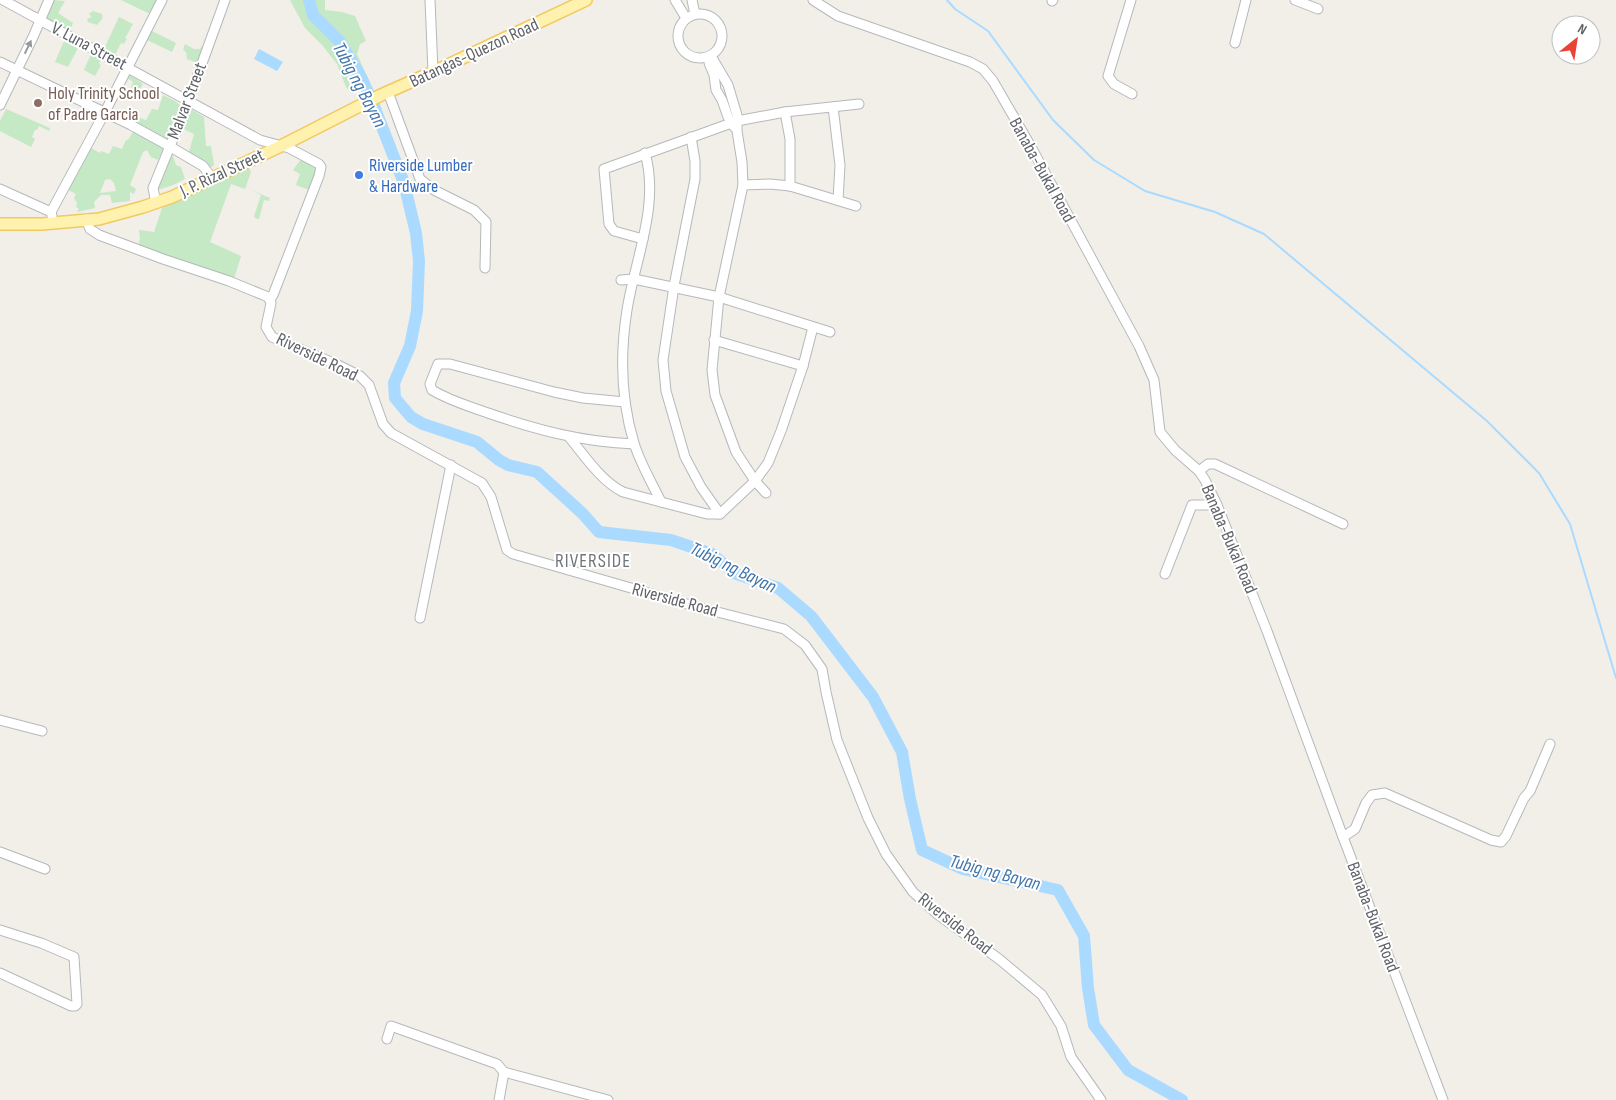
<svg xmlns="http://www.w3.org/2000/svg" width="1616" height="1100" font-family="'Sofia Sans Condensed',sans-serif">
<style>
.green{fill:#c5e8c5;fill-rule:evenodd}
.water{fill:#aadaff}
.lines{fill:none;stroke-linecap:round;stroke-linejoin:round}
.stream{stroke:#aadaff;stroke-width:2}
.river{stroke:#aadaff;stroke-width:12}
.minor-casing{stroke:#b5b8bc;stroke-width:11}
.major-casing{stroke:#f2c960;stroke-width:14}
.minor{stroke:#fff;stroke-width:9}
.major{stroke:#fff2af;stroke-width:11}
.oneway{fill:#979a9d}
.education-dot{fill:#8d6e63;stroke:#fff;stroke-width:2}
.shop-dot{fill:#3f7fe0;stroke:#fff;stroke-width:2}
.labels{text-anchor:middle;dominant-baseline:central;stroke-width:4;stroke-linejoin:round;paint-order:stroke}
.street-label{font-size:18px;fill:#5f6368;stroke:#fff}
.education-label{font-size:18px;fill:#785e54;stroke:#fff;text-anchor:start}
.shop-label{font-size:18px;fill:#366cbe;stroke:#fff;text-anchor:start}
.water-label{font-size:19px;font-style:italic;fill:#4174aa;stroke:#fff}
.neighbourhood-label{font-size:19px;letter-spacing:1px;fill:#70757a;stroke:#fff}
</style>
<rect width="100%" height="100%" fill="#f1efe8"/>
<!-- green -->
<g class="green">
<path d="M 52,0 L 65,1 L 58,13 L 73,23 L 70,31 L 47,19 Z"/>
<path d="M 121,0 L 159,0 L 151,13 L 148,13 Z"/>
<path d="M 290,0 L 325,0 L 325,10 L 342,12 L 355,16 L 366,41 L 360,44 L 357,54 L 370,83 L 351,93 L 346,87 L 337,64 L 322,45 L 305,28 Z"/>
<path d="M 93,11 L 102,14 C 104,19 100,21 97,25 L 88,22 L 87,19 L 92,17 L 89,14 Z"/>
<path d="M 119,17 L 133,24 L 125,38 L 127,39 L 124,44 L 121,43 L 115,55 L 104,49 Z"/>
<path d="M 152,31 L 176,43 L 172,52 L 147,40 Z"/>
<path d="M 64,41 L 78,48 L 68,67 L 55,62 Z"/>
<path d="M 185,44 L 194,49 L 200,49 L 202,46 L 204,48 L 198,63 L 187,59 L 186,52 L 183,50 Z"/>
<path d="M 91,54 L 101,59 L 99,64 L 101,65 L 95,76 L 84,70 Z"/>
<path d="M 129,75 L 133,76 L 143,84 L 135,99 C 130,94 130,89 133,82 L 127,78 Z"/>
<path d="M 163,95 L 175,101 L 181,106 L 174,120 L 170,135 L 166,141 L 126,119 L 128,115 L 133,115 L 146,120 L 152,109 L 158,110 Z"/>
<path d="M 189,108 L 204,117 L 206,146 L 211,146 L 214,165 L 211,167 L 189,152 L 194,134 L 181,128 Z"/>
<path d="M 6,109 L 50,128 L 49,131 L 39,126 L 37,130 L 35,130 L 32,137 L 35,139 L 31,147 L 0,131 L 0,121 Z"/>
<path d="M 134,130 L 163,147 L 163,150 L 158,160 L 151,157 L 147,150 L 143,152 L 130,185 L 136,189 L 134,194 L 130,192 L 130,201 L 112,203 L 110,195 L 101,195 L 94,202 L 95,208 L 77,212 L 79,208 L 76,207 L 77,203 L 74,198 L 76,194 L 68,190 L 91,148 L 100,153 L 101,151 L 109,154 L 113,146 L 122,149 L 126,140 L 128,140 ZM 110,179 L 114,183 L 116,191 L 100,193 L 105,180 Z"/>
<path d="M 172,153 L 176,165 L 181,167 L 185,179 L 173,185 L 158,190 L 157,189 Z"/>
<path d="M 301,159 L 316,168 L 309,190 L 296,185 L 300,174 L 293,170 Z"/>
<path d="M 249,168 L 251,172 L 245,189 L 231,184 L 210,242 L 241,256 L 234,279 L 138,246 L 140,239 L 139,230 L 154,232 L 162,208 Z"/>
<path d="M 251,190 L 270,198 L 269,201 L 264,200 L 259,219 L 255,218 L 254,216 L 261,195 Z"/>
</g>
<!-- water -->
<path class="water" d="M 259,49 L 283,62 L 277,71 L 254,59 Z"/>
<g class="lines">
<!-- stream -->
<path class="stream" d="M 947,0 L 955,9 L 988,31 L 1053,120 L 1094,160 L 1145,191 L 1215,212 L 1264,234 L 1487,421 L 1539,473 L 1570,524 L 1616,678"/>
<!-- river -->
<path class="river" d="M 309,0 L 313,15 L 340,42 L 361,77 L 372,101 L 404,183 L 416,233 L 419,261 L 417,311 L 410,346 L 394,383 L 395,398 L 411,417 L 423,424 L 477,442 L 499,460 L 508,465 L 537,472 L 582,513 L 599,532 L 671,540 L 712,554 L 734,573 L 778,588 L 811,616 L 873,697 L 902,752 L 910,799 L 922,850 L 963,869 L 1058,890 L 1084,936 L 1088,988 L 1094,1025 L 1128,1070 L 1182,1100"/>
<defs>
<g id="minor">
<path d="M 3,0 L 260,140 L 289,148 L 319,164 L 321,167 L 319,176 L 273,295 L 270,299"/>
<path d="M 430,0 L 433,72"/>
<path d="M 675,0 L 686,18"/>
<path d="M 692,0 L 695,14"/>
<path d="M 813,0 L 838,16 L 970,62 L 983,69 L 993,81 L 1030,145 L 1139,346 L 1154,380 L 1160,432 L 1175,450 L 1199,471 L 1205,480 L 1217,505 L 1267,631 L 1343,837 L 1443,1100"/>
<path d="M 1131,0 L 1108,76 L 1114,84 L 1132,94"/>
<path d="M 1295,0 L 1318,9"/>
<path d="M 1052,1 L 1053,0"/>
<circle cx="700" cy="36" r="22"/>
<path d="M 1235,43 L 1246,0"/>
<path d="M 711,56 L 728,85 L 737,115 L 737,131 L 742,162 L 743,185 L 719,297 L 712,370 L 715,395 L 736,452 L 755,481 L 766,493"/>
<path d="M 0,62 L 131,125 L 169,146 L 203,166 L 212,178"/>
<path d="M 709,63 L 714,75 L 716,90 L 722,100 L 728,117 L 734,127"/>
<path d="M 388,92 L 420,179 L 434,190 L 474,210 L 486,222 L 485,268"/>
<path d="M 0,105 L 33,37 L 49,0"/>
<path d="M 833,107 L 840,165 L 838,200"/>
<path d="M 785,112 L 790,139 L 790,186"/>
<path d="M 691,137 L 695,161 L 695,179 L 674,286 L 663,360 L 666,391 L 685,457 L 701,487 L 720,514"/>
<path d="M 645,153 C 660,205 635,259 627,310 C 620,354 621,400 634,443 C 640,463 652,483 661,502"/>
<path d="M 743,185 L 770,184 L 790,186 L 856,206"/>
<path d="M 0,189 L 51,212 L 52,216"/>
<path d="M 156,203 L 153,188 L 188,102 L 225,0"/>
<path d="M 51,212 L 105,112 L 162,0"/>
<path d="M 86,219 L 90,229 L 99,235 L 163,259 L 229,281 L 268,297 L 271,303 L 266,327 L 272,337 L 338,365 L 360,376 L 369,385 L 383,424 L 391,433 L 482,483 L 491,497 L 507,550 L 513,554 L 690,605 L 784,629 L 805,645 L 822,669 L 826,692 L 837,740 L 868,818 L 886,854 L 913,892 L 936,913 L 999,959 L 1042,995 L 1061,1026 L 1071,1057 L 1101,1100"/>
<path d="M 643,239 L 614,231 L 609,224 L 604,169 L 737,121 L 785,112 L 859,104"/>
<path d="M 621,280 L 634,279 L 719,297 L 830,332"/>
<path d="M 714,340 L 803,366"/>
<path d="M 625,402 L 583,398 L 554,392 L 450,364 L 438,364 L 430,384 L 432,390 C 450,401 469,406 488,413 C 537,430 582,442 634,444"/>
<path d="M 569,437 C 585,456 600,480 623,492 L 707,514 L 720,514 L 755,481 L 768,463 L 781,431 L 803,366 L 813,327"/>
<path d="M 1199,471 L 1208,464 L 1215,464 L 1343,524"/>
<path d="M 1165,574 L 1192,505 L 1217,505"/>
<path d="M 420,618 L 451,465"/>
<path d="M 0,720 L 42,731"/>
<path d="M 1343,837 L 1355,829 L 1366,803 L 1372,795 L 1385,793 L 1491,840 L 1501,842 L 1506,836 L 1524,798 L 1530,791 L 1550,744"/>
<path d="M 0,852 L 45,869"/>
<path d="M 0,930 L 41,943 L 74,957 L 77,1004 L 75,1006 L 71,1006 L 0,973"/>
<path d="M 387,1039 L 391,1026 L 497,1064 L 504,1072 L 608,1100"/>
<path d="M 499,1100 L 504,1072"/>
</g>
<path id="major" d="M 0,224 L 42,224 L 99,219 L 143,207 L 172,197 L 281,146 L 381,95 L 433,72 L 586,0"/>
</defs>
<!-- minor casing -->
<use href="#minor" class="minor-casing"/>
<!-- major casing -->
<use href="#major" class="major-casing"/>
<!-- minor -->
<use href="#minor" class="minor"/>
<!-- major -->
<use href="#major" class="major"/>
</g>
<!-- one-way arrows -->
<defs><path id="oneway-solid" d="M-6-.8H1V-3.2L6.5 0L1 3.2V.8H-6Z" transform="scale(1.25)"/></defs>
<use class="oneway" href="#oneway-solid" transform="translate(28 47) rotate(-64)"/>
<!-- markers -->
<circle class="education-dot" cx="38" cy="103" r="5"/>
<circle class="shop-dot" cx="359" cy="175" r="5"/>
<g class="labels">
<!-- street labels -->
<g class="street-label">
<text transform="translate(89 46) rotate(28)">V. Luna Street</text>
<text transform="translate(474 53) rotate(-25)">Batangas-Quezon Road</text>
<text transform="translate(187 101) rotate(-69)">Malvar Street</text>
<text transform="translate(1042 170) rotate(61)">Banaba-Bukal Road</text>
<text transform="translate(222 173) rotate(-25)">J. P. Rizal Street</text>
<text transform="translate(317 357) rotate(26)">Riverside Road</text>
<text transform="translate(1229 539) rotate(67)">Banaba-Bukal Road</text>
<text transform="translate(675 600) rotate(15)">Riverside Road</text>
<text transform="translate(1373 917) rotate(69)">Banaba-Bukal Road</text>
<text transform="translate(955 924) rotate(38)">Riverside Road</text>
</g>
<!-- education labels -->
<g class="education-label">
<text x="48" y="93">Holy Trinity School<tspan x="48" dy="21">of Padre Garcia</tspan></text>
</g>
<!-- shop labels -->
<g class="shop-label">
<text x="369" y="165">Riverside Lumber<tspan x="369" dy="21">&amp; Hardware</tspan></text>
</g>
<!-- water labels -->
<g class="water-label">
<text transform="translate(359 85) rotate(62)">Tubig ng Bayan</text>
<text transform="translate(733 568) rotate(26)">Tubig ng Bayan</text>
<text transform="translate(995 873) rotate(15)">Tubig ng Bayan</text>
</g>
<!-- neighbourhood labels -->
<g class="neighbourhood-label">
<text x="593" y="561">RIVERSIDE</text>
</g>
</g>
<!-- north arrow -->
<g transform="translate(1576 40) rotate(30)"><circle r="24" fill="#ffffff" stroke="#bfc1c3"/>
<path d="M0-4L9 19L0 12L-9 19Z" fill="#ea4335"/>
<text y="-8" font-size="14" font-weight="bold" text-anchor="middle" fill="#5f6368">N</text>
</g>
</svg>
